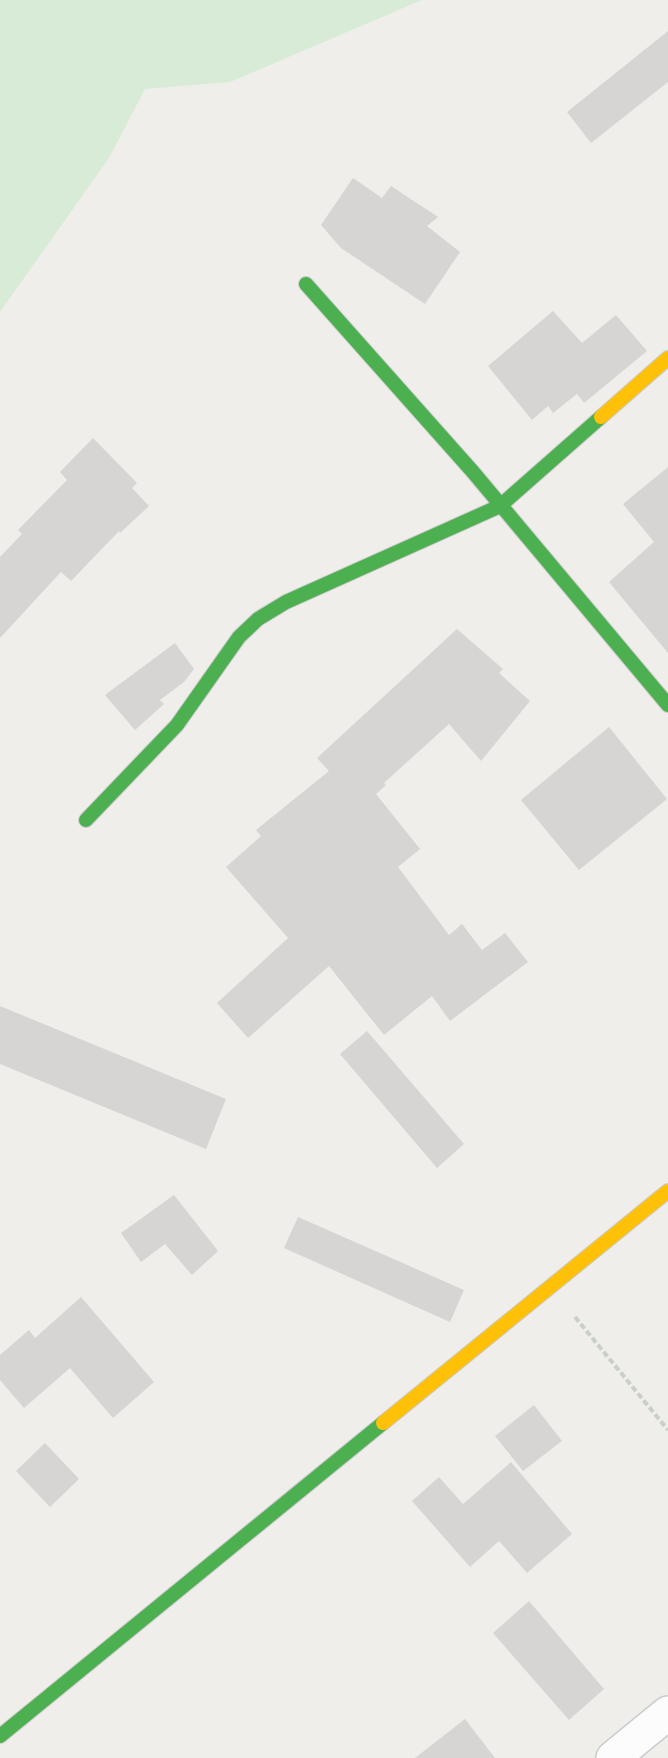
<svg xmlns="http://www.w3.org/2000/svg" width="668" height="1758" font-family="Lato,sans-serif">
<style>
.green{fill:#d8ebd6}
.building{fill:#d6d5d3}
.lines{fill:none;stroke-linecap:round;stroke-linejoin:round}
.street-casing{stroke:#cbcccc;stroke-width:36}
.fast-casing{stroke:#cacacb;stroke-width:16}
.slow-casing{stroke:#cacacb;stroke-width:16}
.path{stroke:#cacfcc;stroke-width:4;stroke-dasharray:6 3;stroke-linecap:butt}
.street{stroke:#fdfcfc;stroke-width:33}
.fast{stroke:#4caf50;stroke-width:14}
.slow{stroke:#ffc107;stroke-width:14}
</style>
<rect width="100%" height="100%" fill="#efeeea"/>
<!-- green -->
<path class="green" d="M 0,0 L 422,0 L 230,82 L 145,89 L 109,158 L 0,312 Z"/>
<!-- building -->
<g class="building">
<path d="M 668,31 L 668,82 L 591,143 L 567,112 Z"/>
<path d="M 353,178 L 382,198 L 391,186 L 438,217 L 427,226 L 460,252 L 425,304 L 341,248 L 321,225 Z"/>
<path d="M 553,311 L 582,343 L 616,315 L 647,351 L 584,403 L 577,394 L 553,413 L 548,406 L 532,420 L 488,366 Z"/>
<path d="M 93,438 L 137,483 L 132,488 L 149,506 L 120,533 L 119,531 L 71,581 L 61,572 L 0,638 L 0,557 L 22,534 L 18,530 L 67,480 L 60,472 Z"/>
<path d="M 668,467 L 668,653 L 609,582 L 654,542 L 623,504 Z"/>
<path d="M 457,629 L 503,669 L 499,673 L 530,701 L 481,761 L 449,724 L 384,783 L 386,785 L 376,794 L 420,849 L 398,867 L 449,935 L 462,924 L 482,950 L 505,933 L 528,962 L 450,1021 L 432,996 L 384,1035 L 329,966 L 248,1038 L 217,1003 L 288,938 L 226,867 L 261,836 L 256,830 L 329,771 L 317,758 Z"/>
<path d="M 175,643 L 194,669 L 184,682 L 160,700 L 164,704 L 135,730 L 105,695 Z"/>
<path d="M 609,727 L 667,799 L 579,870 L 521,800 Z"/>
<path d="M 0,1006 L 226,1099 L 206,1149 L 0,1064 Z"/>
<path d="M 367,1031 L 464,1144 L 437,1168 L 340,1054 Z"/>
<path d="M 174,1195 L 218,1251 L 192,1275 L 165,1244 L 141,1262 L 121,1233 Z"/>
<path d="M 298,1217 L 464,1290 L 450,1322 L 284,1248 Z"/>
<path d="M 81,1297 L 154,1382 L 113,1418 L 70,1368 L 24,1408 L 0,1380 L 0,1355 L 29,1330 L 35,1338 Z"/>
<path d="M 534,1405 L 562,1441 L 523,1471 L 495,1436 Z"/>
<path d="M 45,1443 L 79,1479 L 50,1507 L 16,1471 Z"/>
<path d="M 511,1462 L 572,1534 L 527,1573 L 499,1541 L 470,1567 L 412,1501 L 439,1477 L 463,1504 Z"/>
<path d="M 529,1601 L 604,1689 L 569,1720 L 493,1633 Z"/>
<path d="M 465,1719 L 495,1758 L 415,1758 Z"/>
</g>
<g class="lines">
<defs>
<path id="street" d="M 613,1758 L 668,1713"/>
<g id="fast">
<path d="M 306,284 L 473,472 L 668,705"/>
<path d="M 86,820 L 177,725 L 239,637 L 258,619 L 286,602 L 500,506 L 601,417"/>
<path d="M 0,1736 L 383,1423"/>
</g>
<g id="slow">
<path d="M 601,417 L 668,358"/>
<path d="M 383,1423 L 668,1191"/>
</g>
</defs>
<!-- street casing -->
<use href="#street" class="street-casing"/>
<!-- fast casing -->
<use href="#fast" class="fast-casing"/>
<!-- slow casing -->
<use href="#slow" class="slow-casing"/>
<!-- path -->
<path class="path" d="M 575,1317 L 668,1430"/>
<!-- street -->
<use href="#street" class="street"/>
<!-- fast -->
<use href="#fast" class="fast"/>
<!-- slow -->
<use href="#slow" class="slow"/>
</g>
</svg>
